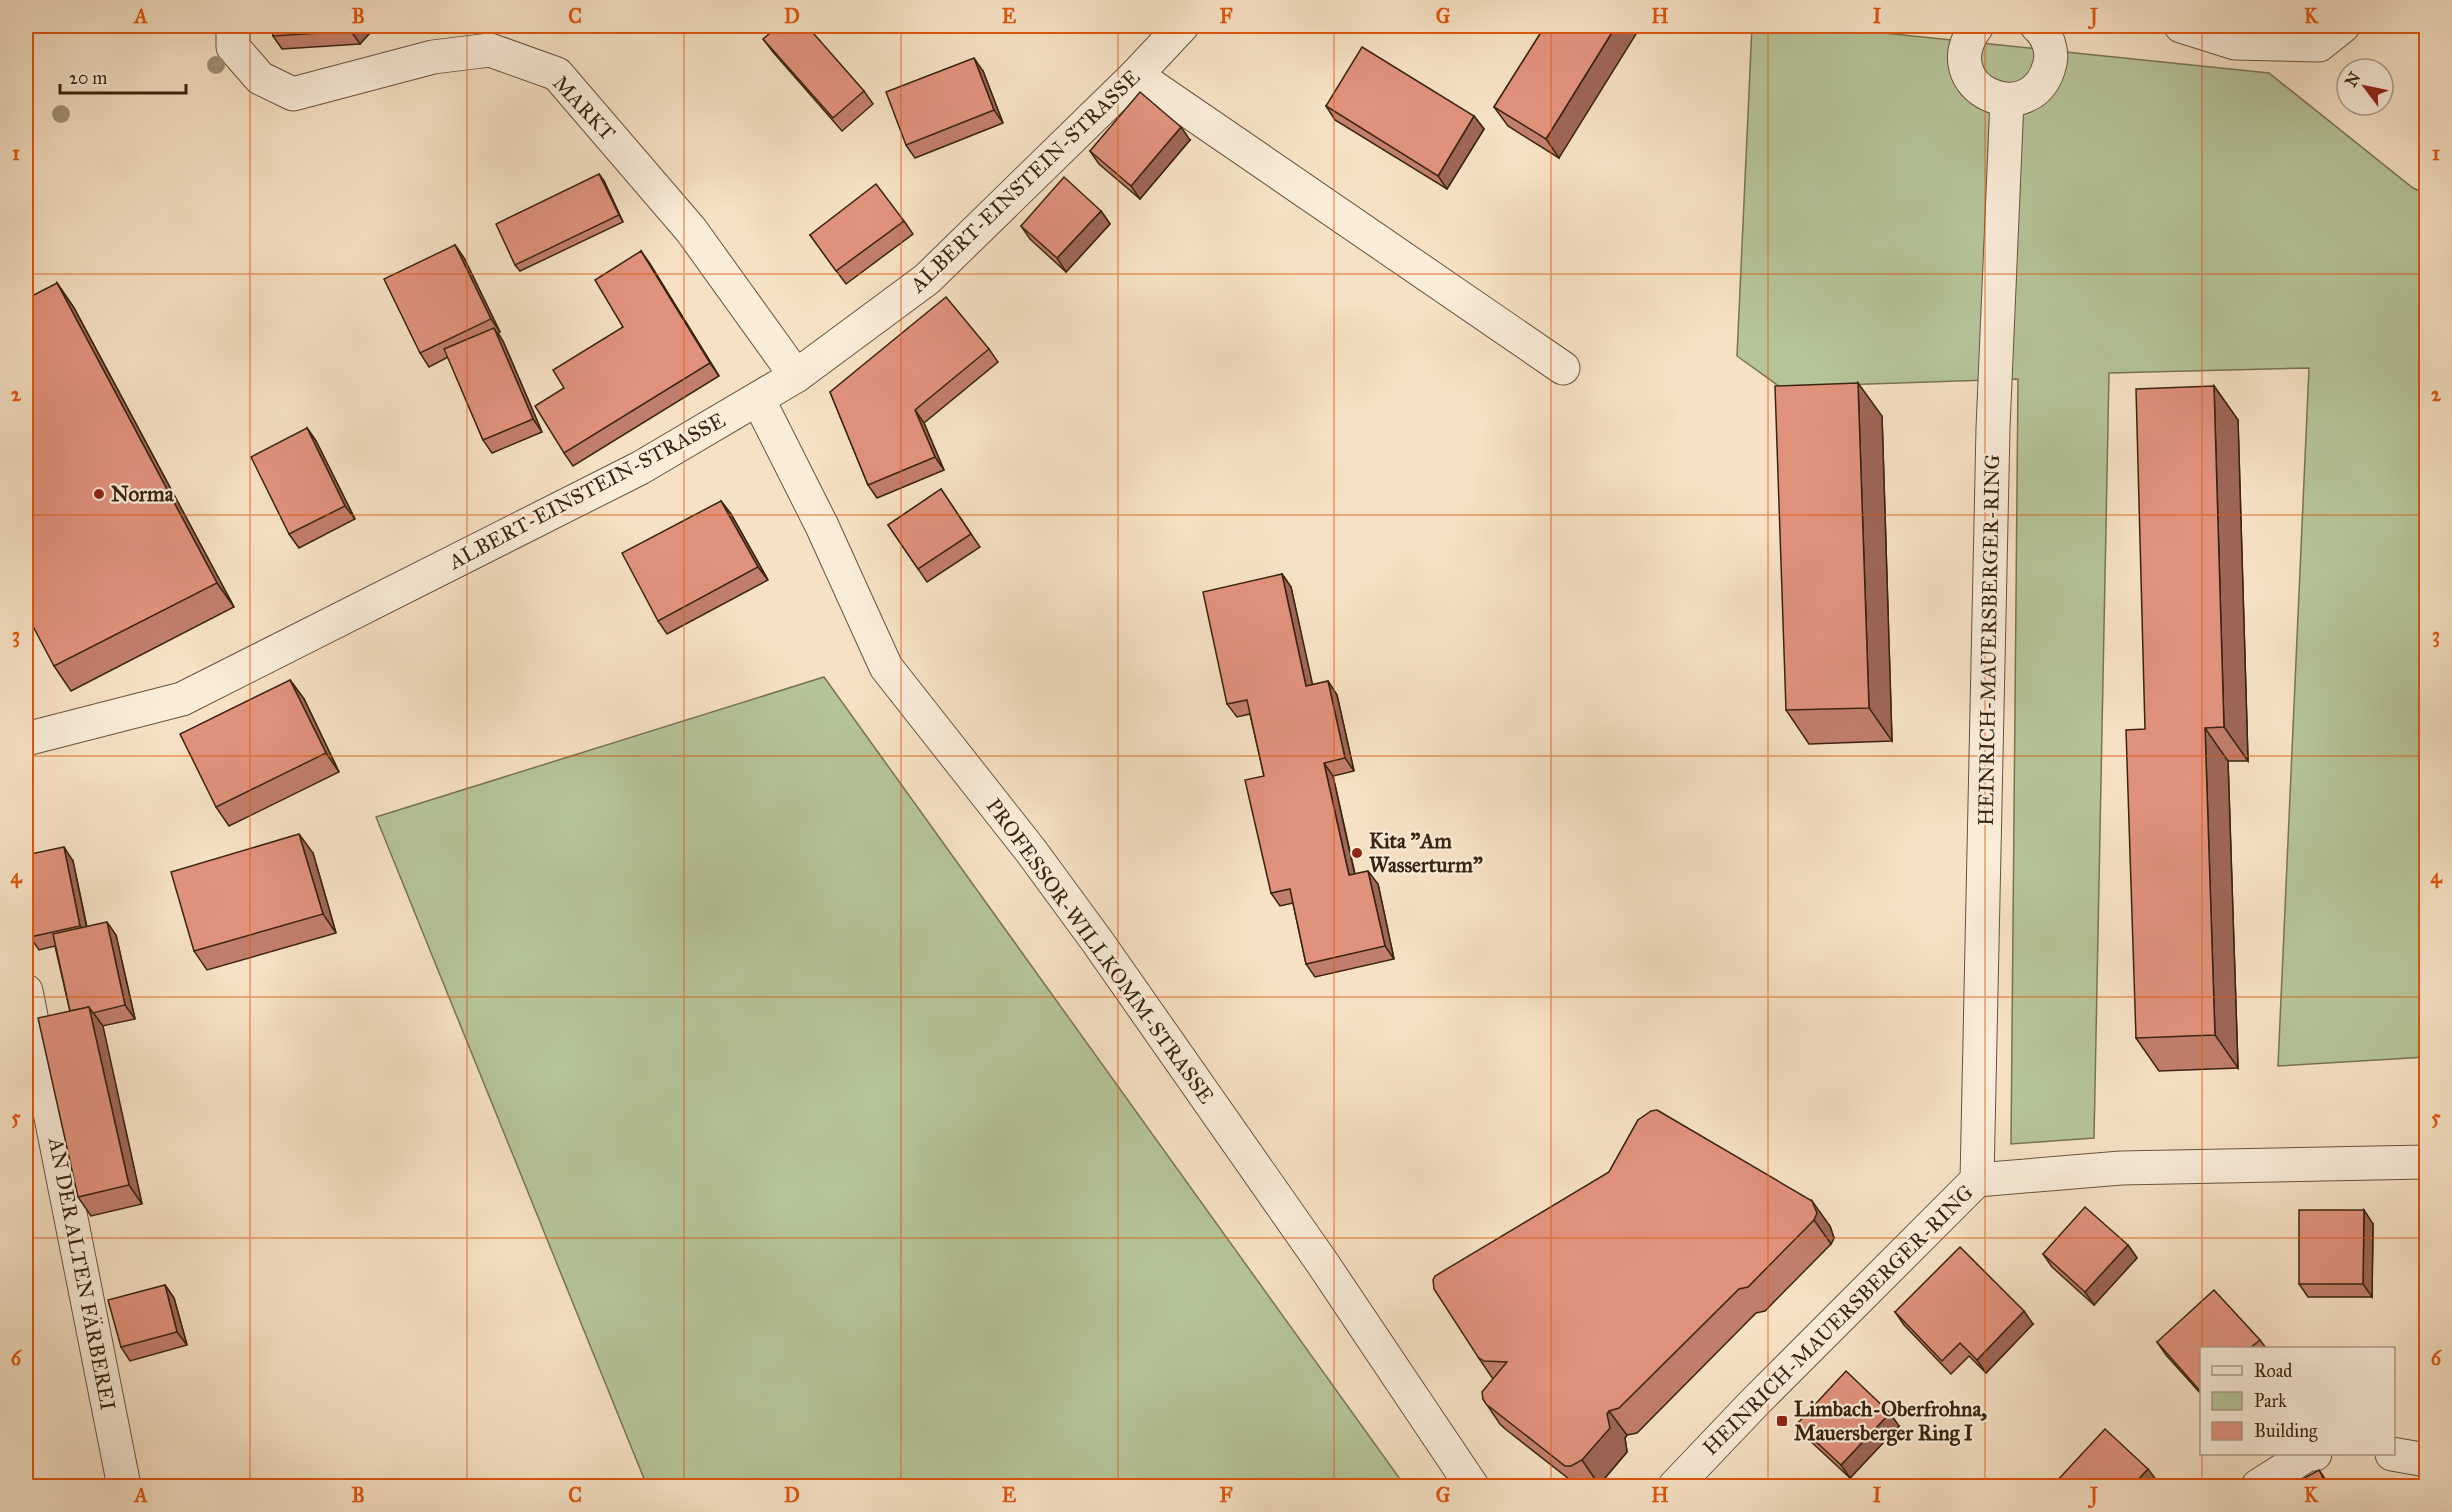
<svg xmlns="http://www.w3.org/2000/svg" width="2452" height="1512" font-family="'IM FELL Great Primer',serif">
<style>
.green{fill:#b6c499;stroke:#787454;stroke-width:1.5}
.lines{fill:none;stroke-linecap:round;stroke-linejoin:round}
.minor-casing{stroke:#69533d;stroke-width:35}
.minor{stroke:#f9ecd9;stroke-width:33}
.tree{fill:#a08f74}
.wall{fill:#c27e6c;stroke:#3a2410;stroke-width:1.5}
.shaded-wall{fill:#9e6658;stroke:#3a2410;stroke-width:1.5}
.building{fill:#e1927d;stroke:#3a2410;stroke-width:1.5}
.grid{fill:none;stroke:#df560c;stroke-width:1.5;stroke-opacity:0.55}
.poi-dot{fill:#8f2418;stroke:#f9ecd9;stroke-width:2}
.labels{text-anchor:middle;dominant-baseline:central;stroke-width:4.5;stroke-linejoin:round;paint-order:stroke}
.street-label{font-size:21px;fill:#3a2410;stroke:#f9ecd9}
.poi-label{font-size:21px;font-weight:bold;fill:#3a2410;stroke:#f9ecd9;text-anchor:start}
.neatline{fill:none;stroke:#df560c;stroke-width:2}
.grid-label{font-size:20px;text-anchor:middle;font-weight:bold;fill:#df560c}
</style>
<rect width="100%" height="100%" fill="#f6e1c4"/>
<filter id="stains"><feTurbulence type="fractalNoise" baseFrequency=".00333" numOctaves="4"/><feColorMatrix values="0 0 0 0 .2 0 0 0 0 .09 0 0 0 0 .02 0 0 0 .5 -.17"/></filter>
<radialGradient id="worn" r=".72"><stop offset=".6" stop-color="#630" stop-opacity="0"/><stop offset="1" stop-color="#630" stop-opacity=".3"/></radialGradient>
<!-- green -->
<g class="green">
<path d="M 1752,26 L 1816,26 L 2269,73 L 2413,188 L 2426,194 L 2426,1057 L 2278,1066 L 2309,368 L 2109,373 L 2094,1138 L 2011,1144 L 2018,379 L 1780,387 L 1737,356 Z"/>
<path d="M 824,677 L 1405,1486 L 647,1486 L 376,817 Z"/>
</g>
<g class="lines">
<defs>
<g id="minor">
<path d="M 233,26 L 233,47 L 260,78 L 293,94 L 433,57 L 490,50 L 557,74 L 691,230 L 796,376"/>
<path d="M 1977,26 C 1929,89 2034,134 2050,63 C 2053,50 2047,34 2037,26"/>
<path d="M 2181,26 L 2235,43 L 2319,45 L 2343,26"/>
<path d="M 1136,75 L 1563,368"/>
<path d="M 758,399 L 822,526 L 886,667 L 1031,851 L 1097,941 L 1321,1261 L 1472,1486"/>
<path d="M 26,739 L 182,699 L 640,468 L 796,376 L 927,279 L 1136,75 L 1182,26"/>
<path d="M 26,991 L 124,1486"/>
<path d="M 1977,1180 L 1993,428 L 2007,100"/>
<path d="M 2392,1454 L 2426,1460"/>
<path d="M 1675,1486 L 1755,1402 L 1977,1180 L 2121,1168 L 2426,1162"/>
<path d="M 2258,1486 L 2308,1454 L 2315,1454"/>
</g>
</defs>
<!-- minor casing -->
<use href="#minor" class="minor-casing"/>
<!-- minor -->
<use href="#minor" class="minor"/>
</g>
<!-- trees -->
<g class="tree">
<circle cx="216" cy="65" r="9"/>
<circle cx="61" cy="114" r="9"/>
</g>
<!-- wall -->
<g class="wall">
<path d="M 273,26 L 376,26 L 360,44 L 282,49 L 273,36 Z"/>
<path d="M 1545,26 L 1559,158 L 1508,126 L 1494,107 Z"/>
<path d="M 763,39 L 864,91 L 873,104 L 842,131 L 773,52 Z"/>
<path d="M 983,71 L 1003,123 L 915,158 L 906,145 Z"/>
<path d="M 1326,106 L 1474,116 L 1484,129 L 1447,189 L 1335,120 Z"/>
<path d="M 1190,140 L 1140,199 L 1099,164 L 1090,151 Z"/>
<path d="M 599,174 L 604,181 L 623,222 L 520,271 L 515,265 Z"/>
<path d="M 1101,211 L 1110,224 L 1066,272 L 1030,239 L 1021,226 Z"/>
<path d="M 904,221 L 913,234 L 846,284 L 810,235 Z"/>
<path d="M 455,245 L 464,258 L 500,332 L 498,333 L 503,341 L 542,432 L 492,453 L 483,440 L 448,357 L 429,367 L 420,353 Z"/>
<path d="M 641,251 L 650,264 L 719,376 L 573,466 L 564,453 L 564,388 L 623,327 Z"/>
<path d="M 57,283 L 74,308 L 234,607 L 71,691 L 54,666 Z"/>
<path d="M 989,349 L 998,362 L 924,423 L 944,470 L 877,498 L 868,485 L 830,392 Z"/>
<path d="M 2214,386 L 2238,420 L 2248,761 L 2228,761 L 2238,1068 L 2159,1071 L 2136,1038 Z"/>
<path d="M 1882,416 L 1892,741 L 1809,744 L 1786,710 Z"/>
<path d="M 307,428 L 316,441 L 355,519 L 299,548 L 289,534 Z"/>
<path d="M 941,489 L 980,547 L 927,582 L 888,525 Z"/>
<path d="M 721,501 L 731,514 L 768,580 L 667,634 L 658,621 Z"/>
<path d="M 1282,574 L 1291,587 L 1312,685 L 1328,681 L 1337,695 L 1354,771 L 1333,776 L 1355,874 L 1378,884 L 1394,959 L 1315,977 L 1306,964 L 1293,903 L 1280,906 L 1271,893 L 1264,776 L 1250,714 L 1237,717 L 1227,704 Z"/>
<path d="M 290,680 L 304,699 L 339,772 L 229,826 L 216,807 Z"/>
<path d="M 313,853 L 336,933 L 207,970 L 194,951 Z"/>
<path d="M 73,861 L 87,927 L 116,935 L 135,1019 L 102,1026 L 142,1204 L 91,1216 L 78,1197 L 70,1011 L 55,946 L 39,950 L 30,937 Z"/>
<path d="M 1638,1120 L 1830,1226 L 1834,1238 L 1831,1244 L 1765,1311 L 1756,1313 L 1637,1433 L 1627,1435 L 1625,1438 L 1627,1452 L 1599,1485 L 1596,1486 L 1578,1486 L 1504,1428 L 1500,1424 L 1483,1399 L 1493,1379 L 1478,1357 L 1609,1172 Z"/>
<path d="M 2373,1224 L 2372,1297 L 2308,1297 L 2299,1284 Z"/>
<path d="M 2128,1245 L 2137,1258 L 2094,1305 L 2052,1267 L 2043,1254 Z"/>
<path d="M 165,1285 L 174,1298 L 187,1345 L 130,1361 L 121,1347 Z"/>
<path d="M 1895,1312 L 2033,1324 L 1986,1373 L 1969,1356 L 1951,1374 L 1904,1325 Z"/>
<path d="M 2260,1340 L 2266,1348 L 2202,1348 L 2202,1395 L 2166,1355 L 2157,1342 Z"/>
<path d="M 1797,1424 L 1899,1426 L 1850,1478 L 1806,1437 Z"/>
</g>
<!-- shaded-wall -->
<g class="shaded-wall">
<path d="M 355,26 L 376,26 L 360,44 L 351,31 Z"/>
<path d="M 1616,26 L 1641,26 L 1559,158 L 1546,139 Z"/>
<path d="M 974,58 L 983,71 L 1003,123 L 994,110 Z"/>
<path d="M 1474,116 L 1484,129 L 1447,189 L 1438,176 Z"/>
<path d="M 1181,127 L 1190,140 L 1140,199 L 1131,186 Z"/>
<path d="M 599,174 L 604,181 L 623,222 L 619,215 Z"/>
<path d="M 1101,211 L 1110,224 L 1066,272 L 1057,258 Z"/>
<path d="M 455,245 L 464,258 L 500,332 L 491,319 Z"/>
<path d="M 641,251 L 650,264 L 719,376 L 710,363 Z"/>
<path d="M 57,283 L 74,308 L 234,607 L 217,583 Z"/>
<path d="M 494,328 L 503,341 L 542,432 L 533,419 Z"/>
<path d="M 1858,383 L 1882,416 L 1892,741 L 1869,708 Z"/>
<path d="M 2214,386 L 2238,420 L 2248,761 L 2224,727 Z"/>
<path d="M 915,410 L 924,423 L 944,470 L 935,457 Z"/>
<path d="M 307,428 L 316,441 L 355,519 L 345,506 Z"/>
<path d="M 721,501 L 731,514 L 768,580 L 758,567 Z"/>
<path d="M 1282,574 L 1291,587 L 1316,700 L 1306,686 Z"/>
<path d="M 290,680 L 304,699 L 339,772 L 326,753 Z"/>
<path d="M 1328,681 L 1337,695 L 1354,771 L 1345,758 Z"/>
<path d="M 2205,728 L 2228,761 L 2238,1068 L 2215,1035 Z"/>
<path d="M 1324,763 L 1333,776 L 1358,889 L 1349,875 Z"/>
<path d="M 299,834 L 313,853 L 336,933 L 323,914 Z"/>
<path d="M 64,847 L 73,861 L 89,939 L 80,926 Z"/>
<path d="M 1368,871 L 1378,884 L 1394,959 L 1385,946 Z"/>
<path d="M 107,922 L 116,935 L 135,1019 L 125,1005 Z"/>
<path d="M 89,1007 L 103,1026 L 142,1204 L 129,1185 Z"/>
<path d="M 1812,1201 L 1830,1226 L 1834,1238 L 1831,1244 L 1814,1220 Z"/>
<path d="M 2364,1210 L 2373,1224 L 2372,1297 L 2363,1284 Z"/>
<path d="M 2128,1245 L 2137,1258 L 2094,1305 L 2085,1292 Z"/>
<path d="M 165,1285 L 174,1298 L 187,1345 L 177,1332 Z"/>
<path d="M 2024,1311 L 2033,1324 L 1986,1373 L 1977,1360 Z"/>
<path d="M 1609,1411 L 1627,1435 L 1625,1438 L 1627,1452 L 1599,1485 L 1582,1460 Z"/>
<path d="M 1890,1413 L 1899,1426 L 1850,1478 L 1841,1465 Z"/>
<path d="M 2148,1469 L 2158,1482 L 2153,1486 L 2132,1486 Z"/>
<path d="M 2319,1470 L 2328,1483 L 2330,1486 L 2327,1486 Z"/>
</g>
<!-- building -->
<g class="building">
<path d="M 273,26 L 355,26 L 351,31 L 273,36 Z"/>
<path d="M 779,26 L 807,26 L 864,91 L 833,118 L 763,39 Z"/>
<path d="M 1545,26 L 1616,26 L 1546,139 L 1494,107 Z"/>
<path d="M 1362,47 L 1474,116 L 1438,176 L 1326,106 Z"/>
<path d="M 974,58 L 994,110 L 906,145 L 886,92 Z"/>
<path d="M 1140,92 L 1181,127 L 1131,186 L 1090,151 Z"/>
<path d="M 599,174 L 619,215 L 515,265 L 496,224 Z"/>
<path d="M 1064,177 L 1101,211 L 1057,258 L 1021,226 Z"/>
<path d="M 876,184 L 904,221 L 836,271 L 810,235 Z"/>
<path d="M 455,245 L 491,319 L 420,353 L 384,279 Z"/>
<path d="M 641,251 L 710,363 L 564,453 L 535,406 L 564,388 L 553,370 L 623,327 L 595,280 Z"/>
<path d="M 57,283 L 217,583 L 54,666 L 26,613 L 26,299 Z"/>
<path d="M 946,297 L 989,349 L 915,410 L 935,457 L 868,485 L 830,392 Z"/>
<path d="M 494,328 L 533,419 L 483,440 L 444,349 Z"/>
<path d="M 1858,383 L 1869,708 L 1786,710 L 1775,386 Z"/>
<path d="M 2214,386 L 2224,727 L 2205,728 L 2215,1035 L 2136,1038 L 2126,730 L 2145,729 L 2136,389 Z"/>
<path d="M 307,428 L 345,506 L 289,534 L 251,457 Z"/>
<path d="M 941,489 L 971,534 L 918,569 L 888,525 Z"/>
<path d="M 721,501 L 758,567 L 658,621 L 622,553 Z"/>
<path d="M 1282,574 L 1306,686 L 1328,681 L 1345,758 L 1324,763 L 1349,875 L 1368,871 L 1385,946 L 1306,964 L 1290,889 L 1271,893 L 1245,780 L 1264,776 L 1247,700 L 1227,704 L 1203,592 Z"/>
<path d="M 290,680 L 326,753 L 216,807 L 180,734 Z"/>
<path d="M 299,834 L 323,914 L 194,951 L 171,872 Z"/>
<path d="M 64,847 L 80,926 L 30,937 L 26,917 L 26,855 Z"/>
<path d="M 107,922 L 125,1005 L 93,1013 L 89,1007 L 70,1011 L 53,934 Z"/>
<path d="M 89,1007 L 129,1185 L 78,1197 L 38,1018 Z"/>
<path d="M 1657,1110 L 1812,1201 L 1817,1213 L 1814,1220 L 1748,1287 L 1739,1289 L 1619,1408 L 1609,1411 L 1607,1414 L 1610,1428 L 1582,1460 L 1571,1466 L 1565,1466 L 1486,1404 L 1483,1399 L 1482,1392 L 1507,1362 L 1484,1361 L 1478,1357 L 1434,1289 L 1433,1280 L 1435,1276 L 1609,1172 L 1638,1120 L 1651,1111 Z"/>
<path d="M 2085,1207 L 2128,1245 L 2085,1292 L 2043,1254 Z"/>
<path d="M 2299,1210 L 2364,1210 L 2363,1284 L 2299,1284 Z"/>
<path d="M 1960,1247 L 2024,1311 L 1977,1360 L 1960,1343 L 1942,1361 L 1895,1312 Z"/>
<path d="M 165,1285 L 177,1332 L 121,1347 L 108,1300 Z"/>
<path d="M 2214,1290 L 2260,1340 L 2250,1348 L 2202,1348 L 2201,1392 L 2157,1342 Z"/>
<path d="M 1846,1371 L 1890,1413 L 1841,1465 L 1797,1424 Z"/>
<path d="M 2105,1429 L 2148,1469 L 2132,1486 L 2061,1486 L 2056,1482 Z"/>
<path d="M 2319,1470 L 2327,1486 L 2290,1486 Z"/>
</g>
<!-- grid -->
<path class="grid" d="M 250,26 L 250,1486M 467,26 L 467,1486M 684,26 L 684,1486M 901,26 L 901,1486M 1118,26 L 1118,1486M 1334,26 L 1334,1486M 1551,26 L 1551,1486M 1768,26 L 1768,1486M 1985,26 L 1985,1486M 2202,26 L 2202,1348M 26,274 L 2426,274M 26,515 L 2426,515M 26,756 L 2426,756M 26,997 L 2426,997M 26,1238 L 2426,1238M 2202,1454 L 2202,1486"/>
<!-- markers -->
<g class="poi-dot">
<circle cx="99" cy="494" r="6"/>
<circle cx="1357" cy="853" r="6"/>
<rect x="1776" y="1415" width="12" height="12" rx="3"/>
</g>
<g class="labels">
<!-- street labels -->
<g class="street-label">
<text transform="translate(584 108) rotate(47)">MARKT</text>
<text transform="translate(1025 181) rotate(-44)">ALBERT-EINSTEIN-STRASSE</text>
<text transform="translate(587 491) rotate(-28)">ALBERT-EINSTEIN-STRASSE</text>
<text transform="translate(1989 640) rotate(-89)">HEINRICH-MAUERSBERGER-RING</text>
<text transform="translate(1100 951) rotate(54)">PROFESSOR-WILLKOMM-STRASSE</text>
<text transform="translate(82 1274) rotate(79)">AN DER ALTEN FÄRBEREI</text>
<text transform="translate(1838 1320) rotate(-45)">HEINRICH-MAUERSBERGER-RING</text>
</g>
<!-- poi labels -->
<g class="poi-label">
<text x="111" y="494">Norma</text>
<text x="1369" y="841">Kita "Am<tspan x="1369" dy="24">Wasserturm"</tspan></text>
<text x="1794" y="1409">Limbach-Oberfrohna,<tspan x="1794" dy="24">Mauersberger Ring I</tspan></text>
</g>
</g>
<!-- margin -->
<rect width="2452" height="1512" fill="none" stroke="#f6e1c4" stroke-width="66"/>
<!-- legend -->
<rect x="2200" y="1347" width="195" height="108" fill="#f9ecd9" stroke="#ad9c89" stroke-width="1.5"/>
<rect x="2212" y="1366" width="30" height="9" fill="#f9ecd9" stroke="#ad9c89" stroke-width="1.5"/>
<text x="2254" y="1377" font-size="18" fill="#3a2410">Road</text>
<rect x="2212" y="1392" width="30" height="18" fill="#b6c499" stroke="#ad9c89" stroke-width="1.5"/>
<text x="2254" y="1407" font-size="18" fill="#3a2410">Park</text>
<rect x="2212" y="1422" width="30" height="18" fill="#e1927d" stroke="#ad9c89" stroke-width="1.5"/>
<text x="2254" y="1437" font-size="18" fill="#3a2410">Building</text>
<!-- north arrow -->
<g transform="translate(2365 87) rotate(302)"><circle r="28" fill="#f9ecd9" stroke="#ad9c89" stroke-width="1.5"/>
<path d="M0-4.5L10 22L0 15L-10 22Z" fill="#8f2418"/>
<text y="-9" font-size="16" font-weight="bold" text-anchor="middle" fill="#3a2410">N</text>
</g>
<!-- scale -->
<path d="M60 84v9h126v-9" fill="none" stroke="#3a2410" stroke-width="3"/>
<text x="69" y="84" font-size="18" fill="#3a2410" stroke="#f9ecd9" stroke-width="4.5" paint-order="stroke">20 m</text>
<rect x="33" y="33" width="2386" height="1446" class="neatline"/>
<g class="grid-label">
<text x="141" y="23">A</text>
<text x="358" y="23">B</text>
<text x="575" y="23">C</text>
<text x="792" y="23">D</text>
<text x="1009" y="23">E</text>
<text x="1226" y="23">F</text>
<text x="1443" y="23">G</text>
<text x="1660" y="23">H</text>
<text x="1877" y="23">I</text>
<text x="2094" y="23">J</text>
<text x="2311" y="23">K</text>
<text x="16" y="160">1</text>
<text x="2436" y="160">1</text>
<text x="16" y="401">2</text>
<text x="2436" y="401">2</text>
<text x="16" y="642">3</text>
<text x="2436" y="642">3</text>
<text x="16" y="883">4</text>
<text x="2436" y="883">4</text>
<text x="16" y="1124">5</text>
<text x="2436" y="1124">5</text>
<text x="16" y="1365">6</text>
<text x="2436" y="1365">6</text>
<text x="141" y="1502">A</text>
<text x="358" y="1502">B</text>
<text x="575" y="1502">C</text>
<text x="792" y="1502">D</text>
<text x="1009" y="1502">E</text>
<text x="1226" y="1502">F</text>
<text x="1443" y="1502">G</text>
<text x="1660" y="1502">H</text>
<text x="1877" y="1502">I</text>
<text x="2094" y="1502">J</text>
<text x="2311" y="1502">K</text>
</g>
<rect width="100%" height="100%" filter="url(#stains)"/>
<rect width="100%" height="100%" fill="url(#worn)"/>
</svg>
